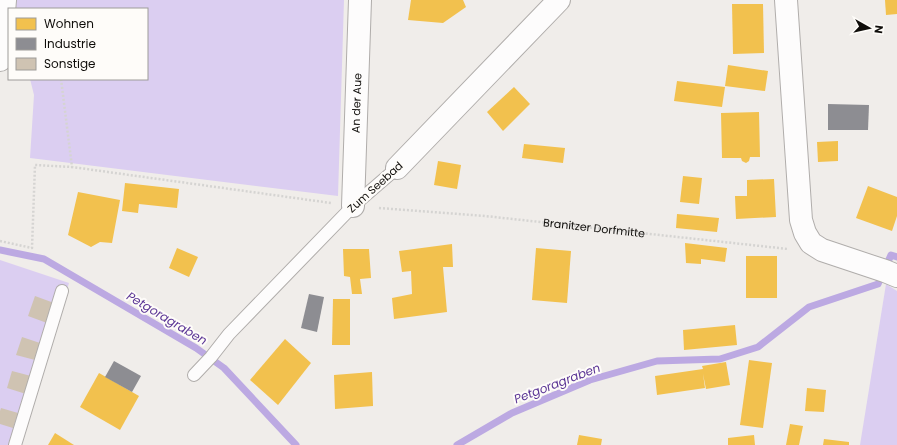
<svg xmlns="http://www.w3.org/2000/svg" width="897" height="445" font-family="Poppins,sans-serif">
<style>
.green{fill:#dbcef1}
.homes{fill:#f2c14e}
.industry{fill:#8d8d92}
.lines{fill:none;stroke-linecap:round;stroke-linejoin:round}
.stream{stroke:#bca9e2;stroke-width:7}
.building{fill:#cfc3b2}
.service-casing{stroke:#b0adab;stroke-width:14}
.minor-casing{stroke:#b0adab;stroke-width:24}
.path{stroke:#d5d4d2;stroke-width:2.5;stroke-dasharray:2 2;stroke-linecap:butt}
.service{stroke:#fdfcfc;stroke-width:12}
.minor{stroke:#fdfcfc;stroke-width:22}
.labels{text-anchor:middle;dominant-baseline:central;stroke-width:4;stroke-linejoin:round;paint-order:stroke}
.street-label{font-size:11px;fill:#0f0d0a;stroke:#fefcf9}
.water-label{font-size:12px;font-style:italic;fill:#5b3595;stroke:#fefcf9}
</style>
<rect width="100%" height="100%" fill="#f0edea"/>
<!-- green -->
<g class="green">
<path d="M 16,0 L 344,0 L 338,196 L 30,158 L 34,95 L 30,79 L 147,79 L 147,9 L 15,9 Z"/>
<path d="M 0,260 L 69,283 L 20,445 L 0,445 Z"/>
<path d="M 886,284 L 897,291 L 897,445 L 860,445 Z"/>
</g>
<!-- homes -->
<g class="homes">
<path d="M 411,0 L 463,0 L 466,7 L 443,23 L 408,20 Z"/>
<path d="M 885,0 L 897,0 L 897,14 L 886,15 Z"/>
<path d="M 732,4 L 763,4 L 764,53 L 733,54 Z"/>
<path d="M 728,65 L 768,71 L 765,91 L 725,86 Z"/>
<path d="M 677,81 L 725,87 L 722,107 L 674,101 Z"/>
<path d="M 514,87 L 530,104 L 503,131 L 487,112 Z"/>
<path d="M 759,112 L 760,157 L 750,157 L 749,161 L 746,163 L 742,161 L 741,158 L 722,158 L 721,113 Z"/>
<path d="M 838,141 L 838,161 L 818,162 L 817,142 Z"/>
<path d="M 524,144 L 565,148 L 563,163 L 522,158 Z"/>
<path d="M 438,161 L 461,165 L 457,189 L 434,185 Z"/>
<path d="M 683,176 L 702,178 L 699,204 L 680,202 Z"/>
<path d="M 774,179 L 776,217 L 736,219 L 735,196 L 747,196 L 747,180 Z"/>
<path d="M 125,183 L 179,189 L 177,208 L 139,204 L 138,213 L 122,211 Z"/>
<path d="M 868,186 L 897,197 L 897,216 L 892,231 L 856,218 Z"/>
<path d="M 78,192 L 120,200 L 112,243 L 100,242 L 91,247 L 68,235 Z"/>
<path d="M 677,214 L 719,218 L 717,232 L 676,228 Z"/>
<path d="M 685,243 L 727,248 L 725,262 L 701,259 L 701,264 L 686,263 Z"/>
<path d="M 452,244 L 453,267 L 443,267 L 447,312 L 394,319 L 392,298 L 412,294 L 411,271 L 402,272 L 399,251 Z"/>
<path d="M 177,248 L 198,257 L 189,277 L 169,268 Z"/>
<path d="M 536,248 L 571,251 L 567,303 L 532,300 Z"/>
<path d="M 343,249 L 369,249 L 371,278 L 360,279 L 362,294 L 352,294 L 350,277 L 344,276 Z"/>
<rect x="746" y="256" width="31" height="42"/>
<path d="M 333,299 L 350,299 L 350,345 L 332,345 Z"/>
<path d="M 735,325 L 737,345 L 684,350 L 683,330 Z"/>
<path d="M 285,339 L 311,363 L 278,405 L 250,380 Z"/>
<path d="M 749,360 L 772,363 L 763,428 L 740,425 Z"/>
<path d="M 726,362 L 730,385 L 706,389 L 703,374 L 705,388 L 657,395 L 655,376 L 703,369 L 702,366 Z"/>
<path d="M 372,372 L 373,406 L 335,409 L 334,375 Z"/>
<path d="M 99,373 L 139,396 L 120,430 L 80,407 Z"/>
<path d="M 807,388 L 826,390 L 824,412 L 805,411 Z"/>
<path d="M 790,424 L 803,426 L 799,445 L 786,445 Z"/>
<path d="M 55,433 L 74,445 L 48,445 Z"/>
<path d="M 579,435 L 602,439 L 601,445 L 577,445 Z"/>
<path d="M 754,435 L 755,445 L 728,445 L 728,438 Z"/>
<path d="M 824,439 L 849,442 L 849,445 L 823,445 Z"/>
</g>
<!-- industry -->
<g class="industry">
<path d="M 828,104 L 869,105 L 868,130 L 828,130 Z"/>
<path d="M 309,294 L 324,297 L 317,332 L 301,328 Z"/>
<path d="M 114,361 L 141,376 L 132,392 L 105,377 Z"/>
</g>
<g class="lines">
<!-- stream -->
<g class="stream">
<path d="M 0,250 L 44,259 L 196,348 L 224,368 L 296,445"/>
<path d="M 457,445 L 512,413 L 590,380 L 657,361 L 720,359 L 758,347 L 809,307 L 878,284 L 891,255 L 897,257"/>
</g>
</g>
<!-- building -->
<g class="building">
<path d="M 35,296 L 54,303 L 47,323 L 28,316 Z"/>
<path d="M 22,337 L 40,343 L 35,360 L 16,355 Z"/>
<path d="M 12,371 L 31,376 L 26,394 L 7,388 Z"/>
<path d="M 1,408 L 18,413 L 13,428 L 0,424 L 0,411 Z"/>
</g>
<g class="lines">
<defs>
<g id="service">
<path d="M 194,375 L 211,357 L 229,334 L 353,206 L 397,168"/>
<path d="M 15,445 L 62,291"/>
</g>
<g id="minor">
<path d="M 786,0 L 801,220 L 805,233 L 811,243 L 822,250 L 885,271 L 897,276"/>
<path d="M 0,60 L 5,0"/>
<path d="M 397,168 L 559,0"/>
<path id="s2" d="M 353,206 L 360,0"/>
</g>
</defs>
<!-- service casing -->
<use href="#service" class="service-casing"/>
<!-- minor casing -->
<use href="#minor" class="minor-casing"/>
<!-- path -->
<g class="path">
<path d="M 61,79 L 72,167 L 331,203"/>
<path id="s1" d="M 379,208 L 485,216 L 788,249"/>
<path d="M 0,241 L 32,248 L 35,165 L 72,167"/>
</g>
<!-- service -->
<use href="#service" class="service"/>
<!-- minor -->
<use href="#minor" class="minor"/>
</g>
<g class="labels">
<!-- street labels -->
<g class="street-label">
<text stroke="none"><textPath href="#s2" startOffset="103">An der Aue</textPath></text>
<text transform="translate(375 187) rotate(-42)">Zum Seebad</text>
<text stroke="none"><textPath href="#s1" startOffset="216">Branitzer Dorfmitte</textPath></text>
</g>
<!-- water labels -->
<g class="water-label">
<text transform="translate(167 318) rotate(31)">Petgoragraben</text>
<text transform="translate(557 383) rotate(-21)">Petgoragraben</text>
</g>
</g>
<!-- legend -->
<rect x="8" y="8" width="140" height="72" fill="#fefcf9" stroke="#9e9c99"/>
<rect x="16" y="18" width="20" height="12" fill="#f2c14e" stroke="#9e9c99"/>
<text x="44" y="28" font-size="12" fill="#0f0d0a">Wohnen</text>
<rect x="16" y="38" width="20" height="12" fill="#8d8d92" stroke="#9e9c99"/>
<text x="44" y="48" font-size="12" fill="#0f0d0a">Industrie</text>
<rect x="16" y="58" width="20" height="12" fill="#cfc3b2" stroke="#9e9c99"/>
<text x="44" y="68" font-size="12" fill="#0f0d0a">Sonstige</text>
<!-- north arrow -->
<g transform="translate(869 28) rotate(98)" stroke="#fefcf9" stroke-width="3" paint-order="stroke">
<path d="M0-3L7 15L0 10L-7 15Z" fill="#0f0d0a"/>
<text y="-6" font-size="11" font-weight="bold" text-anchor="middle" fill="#0f0d0a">N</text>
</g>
</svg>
